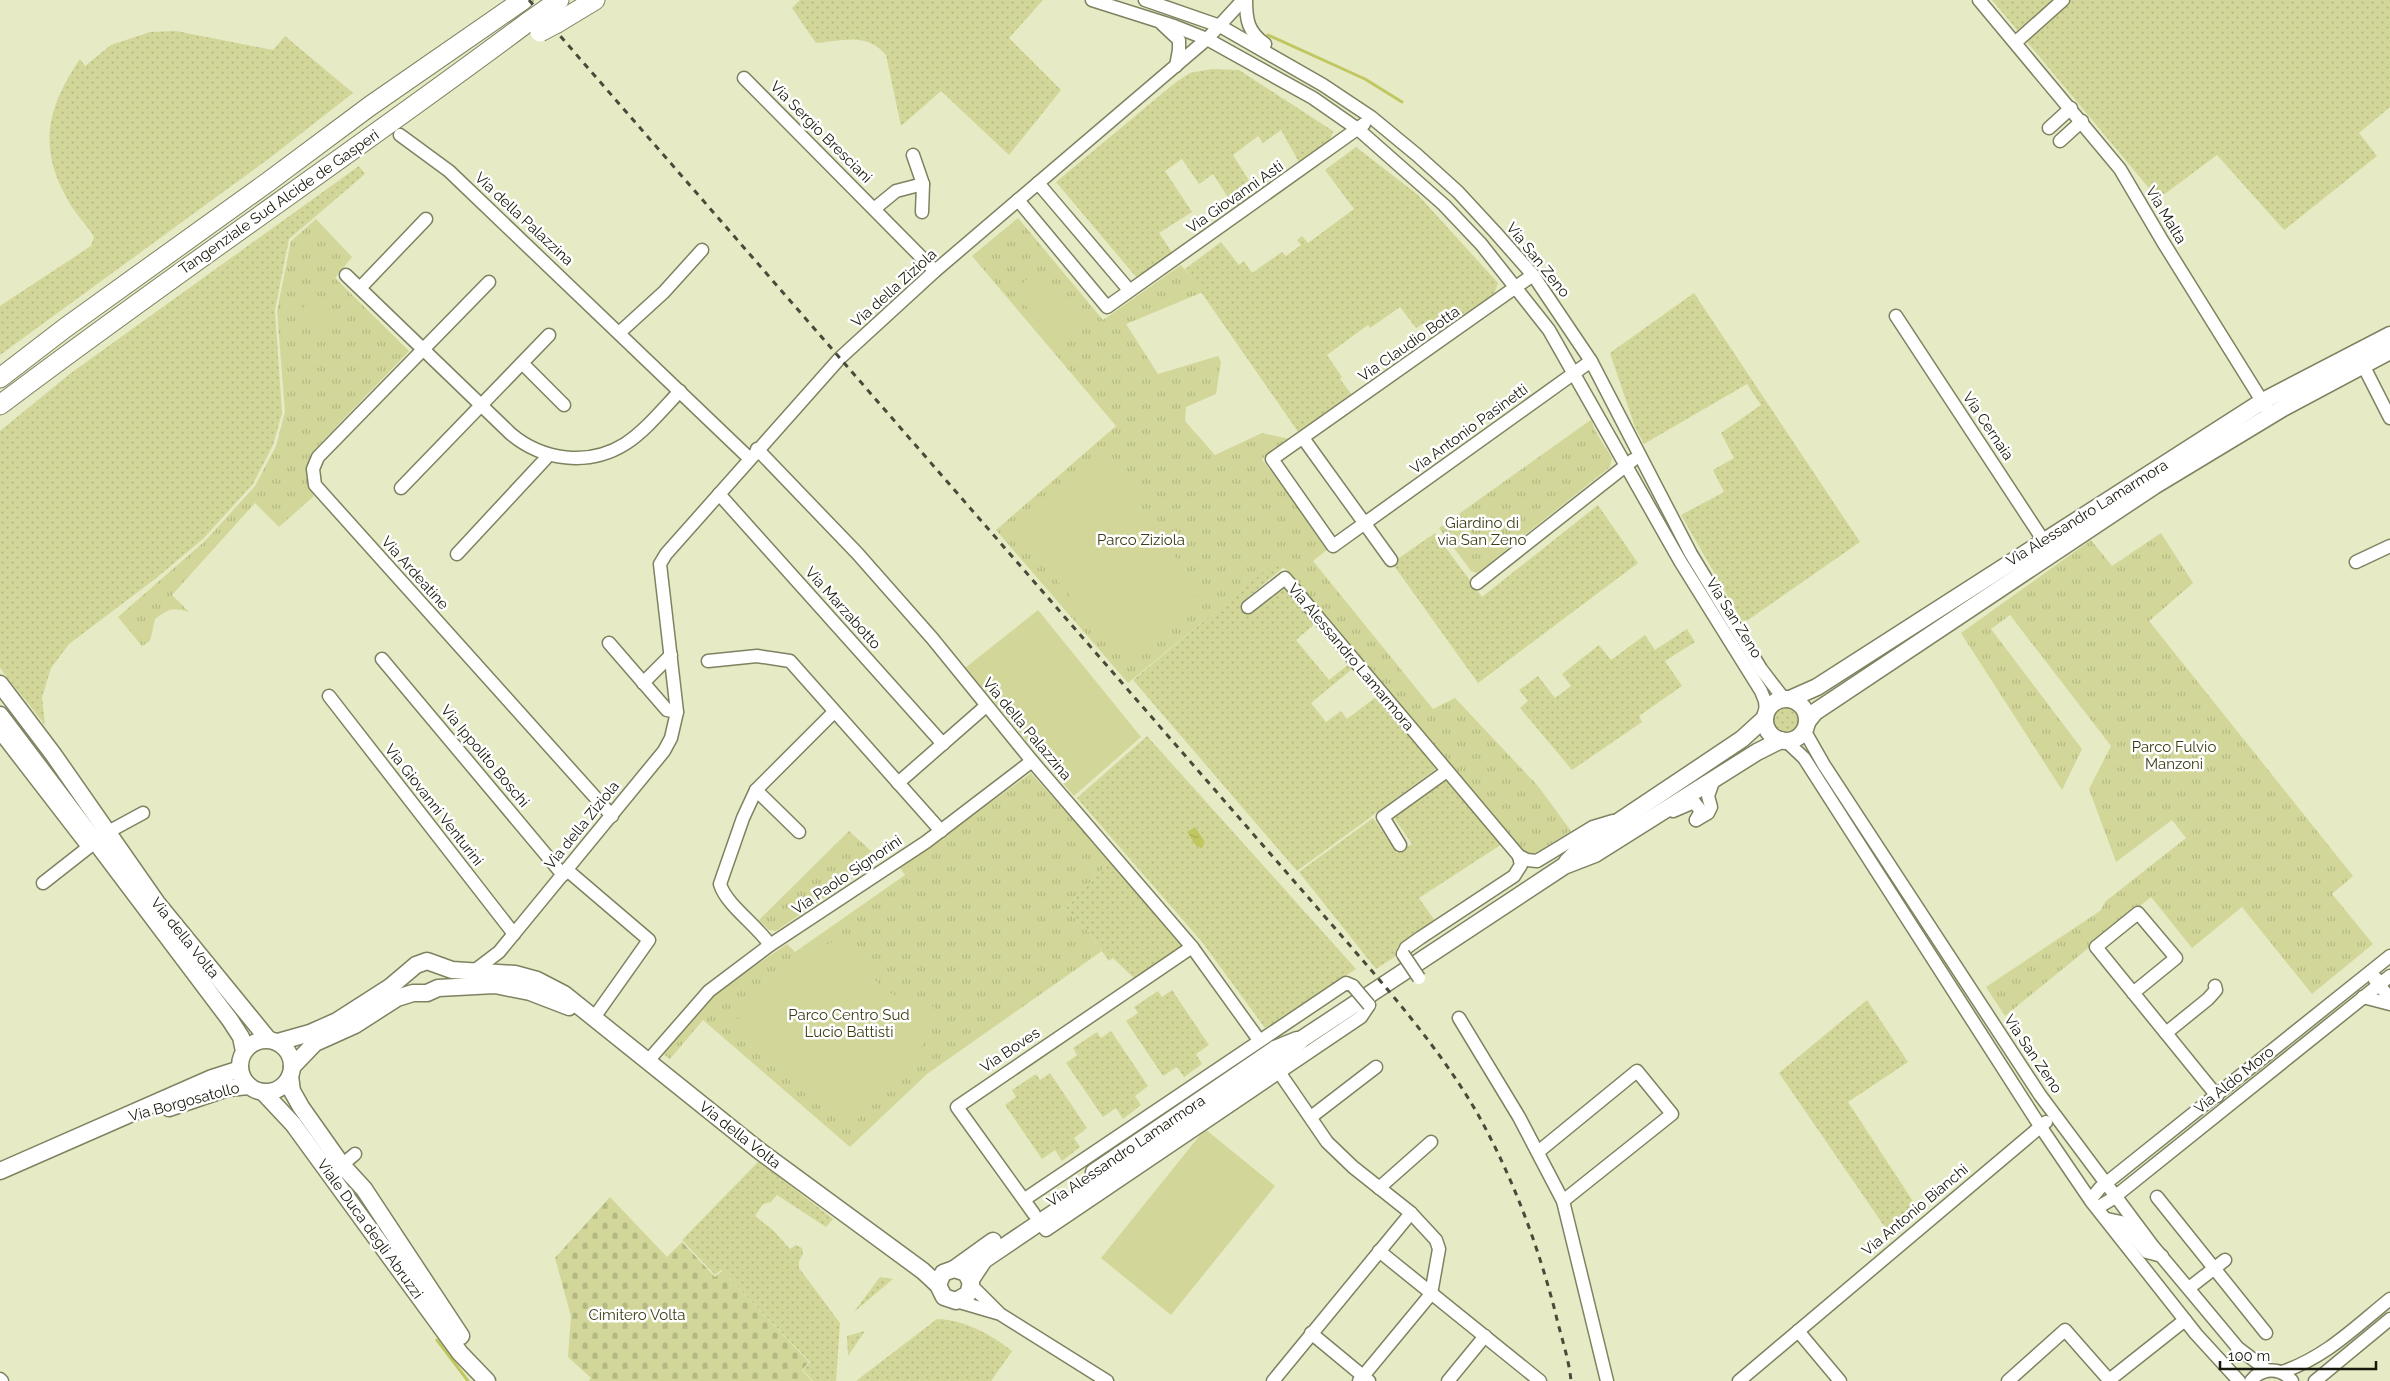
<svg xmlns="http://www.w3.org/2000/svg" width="2390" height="1381" font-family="Raleway,sans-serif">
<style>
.grass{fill:url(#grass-dots)}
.cemetery{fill:url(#cemetery-stones)}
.park{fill:url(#park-tufts)}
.pitch{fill:#d2d799}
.water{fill:url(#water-ripples)}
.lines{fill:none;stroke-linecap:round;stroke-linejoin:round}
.stream{stroke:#c1c760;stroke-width:3}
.minor-casing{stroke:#7f8260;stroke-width:15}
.major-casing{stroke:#7f8260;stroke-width:19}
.highway-casing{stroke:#7f8260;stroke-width:21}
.minor{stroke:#fff;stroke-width:12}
.major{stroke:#fff;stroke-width:16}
.highway{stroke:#fff;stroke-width:19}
.rail{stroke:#494a38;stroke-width:3;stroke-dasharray:6 6;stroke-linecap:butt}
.minor-bridge-casing{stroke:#7f8260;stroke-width:15;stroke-linecap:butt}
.highway-bridge-casing{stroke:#7f8260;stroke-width:21;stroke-linecap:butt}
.minor-bridge{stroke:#fff;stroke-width:12}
.highway-bridge{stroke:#fff;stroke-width:19}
.labels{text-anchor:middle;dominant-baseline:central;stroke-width:5;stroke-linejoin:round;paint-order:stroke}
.street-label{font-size:15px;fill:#17180b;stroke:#fff}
.park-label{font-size:15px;fill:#3c3e13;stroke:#fff}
</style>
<defs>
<pattern id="grass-dots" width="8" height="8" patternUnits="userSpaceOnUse" patternTransform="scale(1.25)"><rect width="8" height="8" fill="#d2d799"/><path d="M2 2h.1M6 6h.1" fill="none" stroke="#b4b882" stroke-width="1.8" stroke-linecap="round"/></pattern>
<pattern id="cemetery-stones" width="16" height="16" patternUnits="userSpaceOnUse" patternTransform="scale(1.25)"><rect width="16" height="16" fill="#d2d799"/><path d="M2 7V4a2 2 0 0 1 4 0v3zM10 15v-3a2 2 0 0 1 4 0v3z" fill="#b4b882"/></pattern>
<pattern id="park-tufts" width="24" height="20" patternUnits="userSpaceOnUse" patternTransform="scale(1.25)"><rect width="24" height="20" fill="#d2d799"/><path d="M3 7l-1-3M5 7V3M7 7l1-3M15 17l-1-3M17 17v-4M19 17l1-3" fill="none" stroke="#b4b882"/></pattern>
<pattern id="water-ripples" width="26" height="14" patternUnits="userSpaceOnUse" patternTransform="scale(1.25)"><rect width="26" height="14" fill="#c1c760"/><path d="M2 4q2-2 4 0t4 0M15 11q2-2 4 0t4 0" fill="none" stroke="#a5aa52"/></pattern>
</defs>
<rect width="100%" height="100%" fill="#e6eac5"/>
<!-- grass -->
<g class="grass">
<path d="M 800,0 L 1043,0 L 1009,38 L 1061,90 L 1009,155 L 941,91 L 901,126 L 886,55 C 866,32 844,41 816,43 L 792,8 Z"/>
<path d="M 1992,0 L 2390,0 L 2390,107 L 2359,133 L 2377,156 L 2284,230 L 2217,155 L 2158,199 Z"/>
<path d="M 176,31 L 273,50 L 285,36 L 353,93 L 271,157 L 0,355 L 0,306 L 91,246 L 94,237 C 87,225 76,215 69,202 C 37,148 47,108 80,59 L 85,66 L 111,45 L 150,32 Z"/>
<path d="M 1212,69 L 1239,70 L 1333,131 L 1329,144 L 1300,164 L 1281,130 L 1263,143 L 1258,136 L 1233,155 L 1258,195 L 1236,210 L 1213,174 L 1199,184 L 1182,159 L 1165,171 L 1192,212 L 1159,233 L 1173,254 L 1137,278 L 1056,182 L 1176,82 L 1190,73 Z"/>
<path d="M 1356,147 L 1418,195 L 1498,283 L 1493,297 L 1436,338 L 1424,323 L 1416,328 L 1400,307 L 1370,328 L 1368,325 L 1327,355 L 1342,377 L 1340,379 L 1352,395 L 1299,433 L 1185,269 L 1221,242 L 1239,265 L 1244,261 L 1252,273 L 1282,252 L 1286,256 L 1301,245 L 1297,240 L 1302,236 L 1308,243 L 1354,209 L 1325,170 Z"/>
<path d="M 359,166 L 365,174 L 289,239 L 275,310 L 282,413 L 273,445 L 253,484 L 203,539 L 155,579 L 69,644 L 51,668 L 42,697 L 45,725 L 0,668 L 0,431 L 71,373 Z"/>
<path d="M 1694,293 L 1860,542 L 1748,620 L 1742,621 L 1681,515 L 1724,492 L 1713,470 L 1734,458 L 1721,433 L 1761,405 L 1747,384 L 1644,444 L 1635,427 L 1610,353 Z"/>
<path d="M 1598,505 L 1638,563 L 1478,683 L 1392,563 L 1435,533 L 1482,597 Z"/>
<path d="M 1278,559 L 1284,567 L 1241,603 L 1250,612 L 1281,587 L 1289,589 L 1317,622 L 1296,640 L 1329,680 L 1354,660 L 1357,665 L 1311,703 L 1326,722 L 1341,711 L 1347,719 L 1376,697 L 1436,769 L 1297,871 L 1133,680 Z"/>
<path d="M 1687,629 L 1695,642 L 1665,661 L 1682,686 L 1639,716 L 1642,722 L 1572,770 L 1520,708 L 1528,701 L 1519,690 L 1538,676 L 1555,698 L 1571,686 L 1562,674 L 1599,645 L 1611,660 L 1645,635 L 1655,650 Z"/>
<circle cx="1785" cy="719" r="14"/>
<path d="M 1147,736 L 1356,969 L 1265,1028 L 1202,942 L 1077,798 Z"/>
<path d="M 1446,777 L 1502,844 L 1419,898 L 1435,921 L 1397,947 L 1396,956 L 1376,969 L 1299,872 L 1373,818 L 1397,853 L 1412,844 L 1392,815 Z"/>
<path d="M 1110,861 L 1184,945 L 1136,980 L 1113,958 L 1109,961 L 1088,931 L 1065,909 Z"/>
<path d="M 1172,990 L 1209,1045 L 1196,1054 L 1202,1064 L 1184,1077 L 1177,1067 L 1163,1076 L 1126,1021 L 1138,1013 L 1134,1007 L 1158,991 L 1162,997 Z"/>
<path d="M 1867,1000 L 1908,1062 L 1848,1102 L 1920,1212 L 1891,1236 L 1779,1073 Z"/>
<path d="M 1111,1031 L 1148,1086 L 1135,1096 L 1141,1105 L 1123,1119 L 1116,1108 L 1103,1117 L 1066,1063 L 1077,1055 L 1073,1048 L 1097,1032 L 1101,1038 Z"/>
<path d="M 1050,1073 L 1087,1128 L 1074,1138 L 1080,1147 L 1062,1161 L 1055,1150 L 1042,1159 L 1005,1105 L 1016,1097 L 1012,1090 L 1036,1074 L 1040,1080 Z"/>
<path d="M 759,1161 L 833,1219 L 826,1227 L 777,1195 L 771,1202 L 763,1204 L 755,1216 L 774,1231 L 790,1249 L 796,1245 L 802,1248 L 803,1254 L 799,1261 L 799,1268 L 840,1323 L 836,1381 L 813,1381 L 803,1370 L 810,1362 L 721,1270 L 715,1275 L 682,1240 Z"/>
<path d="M 880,1277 L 893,1279 L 854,1312 Z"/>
<path d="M 937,1319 C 965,1320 990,1334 1012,1351 L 991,1381 L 856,1381 Z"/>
<path d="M 865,1331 L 848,1356 L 847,1336 Z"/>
</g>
<!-- cemetery -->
<path class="cemetery" d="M 610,1197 L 667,1257 L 682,1242 L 715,1277 L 722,1271 L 809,1362 L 802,1370 L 812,1381 L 589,1381 L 591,1378 L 568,1357 L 571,1316 L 555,1258 Z"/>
<!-- park -->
<g class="park">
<path d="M 1018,218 L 1103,320 L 1181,265 L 1203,292 L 1126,324 L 1158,374 L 1218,356 L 1221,362 L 1216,394 L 1186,407 L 1185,421 L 1215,455 L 1262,433 L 1290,439 L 1262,459 L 1328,549 L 1313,561 L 1433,709 L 1455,698 L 1538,786 L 1571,831 L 1532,855 L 1521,851 L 1278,560 L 1128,683 L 996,530 L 1116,426 L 972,256 Z"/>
<path d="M 316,219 L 352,257 L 335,278 L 409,351 L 311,453 C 305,470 306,480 314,496 L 279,527 L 255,503 L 172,595 L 189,612 C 172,607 169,609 155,619 L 150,641 L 142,646 L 118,617 L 206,540 L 255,486 L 276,446 L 285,412 L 277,311 L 291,241 Z"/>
<path d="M 1592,419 C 1590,426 1607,449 1612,458 L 1610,467 L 1477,573 L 1471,571 L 1439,528 Z"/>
<path d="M 2161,533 L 2193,583 L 2149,621 L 2353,876 L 2332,894 L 2373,944 L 2312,994 L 2242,907 L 2192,948 L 2151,897 L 2005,1016 L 1986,987 L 2100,911 L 2106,901 L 2186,838 L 2172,820 L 2116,862 L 2089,789 L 2111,746 L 2010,615 L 1991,629 L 2082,749 L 2062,790 L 1961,633 L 2091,540 L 2112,566 Z"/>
<path d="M 1031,773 L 1110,861 L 1065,909 L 1088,931 L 1102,951 L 927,1074 L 850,1147 L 703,1020 L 670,1059 L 663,1054 L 713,995 L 787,944 L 795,952 L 905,875 L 900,868 Z"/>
<path d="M 849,831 L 880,859 L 776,931 L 769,930 L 759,920 Z"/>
</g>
<!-- pitch -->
<g class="pitch">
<path d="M 1037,271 L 1077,319 L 1053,339 L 1014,291 Z"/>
<path d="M 316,294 L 339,316 L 323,332 L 301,310 Z"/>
<path d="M 1107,451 L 1145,496 L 1133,506 L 1202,589 L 1122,657 L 1014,530 Z"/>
<path d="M 1038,610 L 1141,737 L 1074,796 L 965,668 Z"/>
<path d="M 841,936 L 858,951 L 871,976 L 884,989 L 902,1000 L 934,1007 L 929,1037 L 860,1117 L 847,1128 L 728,1029 L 776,978 Z"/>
<path d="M 1205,1129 L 1275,1186 L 1171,1315 L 1101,1258 Z"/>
</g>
<!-- water -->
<path class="water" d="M 1195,827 L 1205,842 L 1202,848 L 1196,846 L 1187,832 Z"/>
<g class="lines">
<!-- stream -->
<g class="stream">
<path d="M 1268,35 L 1365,79 L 1402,102"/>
<path d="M 437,1340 L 468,1381"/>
</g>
<defs>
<g id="minor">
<path d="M 1092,0 L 1174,26 L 1207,39 L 1313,98 L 1359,130 L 1444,205 L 1481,244 L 1549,330 L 1680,561 L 1761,691 L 1765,701 L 1766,713"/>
<path d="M 1145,0 L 1220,26 L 1323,85 L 1371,117 L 1417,155 L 1458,192 L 1495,232 L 1533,275 L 1591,361 L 1691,554 L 1761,669 L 1784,699"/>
<path d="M 1246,0 C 1246,20 1248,32 1265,44"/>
<path d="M 1979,0 L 2120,169 L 2163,242 L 2267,409"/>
<path d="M 1162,24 L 1179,40 L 1179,50 L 1176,66"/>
<path d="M 2016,42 L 2063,0"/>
<path d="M 744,78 L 935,271"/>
<path d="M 2049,128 L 2071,108"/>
<path d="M 400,135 L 449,171 L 749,458"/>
<path d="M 2060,141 L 2082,121"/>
<path d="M 913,155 L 923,184 L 922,212"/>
<path d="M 1038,183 L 1129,290"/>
<path d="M 1018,200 L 1107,307 L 1364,124"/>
<path d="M 874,209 L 896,191 L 923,184"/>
<path d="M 346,275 L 511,434 C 542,460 588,467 625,444 C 645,431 663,409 680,391"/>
<path d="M 1533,275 L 1272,459 L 1333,546 L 1591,361"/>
<path d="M 489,282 L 318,457 L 313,469 L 315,485 L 612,816"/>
<path d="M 360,288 L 426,219"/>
<path d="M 1896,316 L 2049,549"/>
<path d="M 619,333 L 664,292 L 702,250"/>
<path d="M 522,363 L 564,405"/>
<path d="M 2363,365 L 2390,418"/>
<path d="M 1303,438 L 1391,560"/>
<path d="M 757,449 L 857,553 L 932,638 L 1032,761 L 1192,947 L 1259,1040"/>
<path d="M 401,488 L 549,335"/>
<path d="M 719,494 L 943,744"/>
<path d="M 457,554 L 549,455"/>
<path d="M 2356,562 L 2390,546"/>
<path d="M 1477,583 L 1633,460"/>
<path d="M 1248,607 L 1285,578 L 1519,856 L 1521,865 L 1514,876 L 1420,938 L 1406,948 L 1403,954"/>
<path d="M 609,643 L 667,710 L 677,712"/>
<path d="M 382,659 L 563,875"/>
<path d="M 708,661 L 757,656 L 790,661 L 941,831"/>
<path d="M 643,683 L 671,655"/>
<path d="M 329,696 L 514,934"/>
<path d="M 1804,730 L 1824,765 L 2040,1095 L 2152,1245 L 2238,1348 L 2267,1370"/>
<path d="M 0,733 L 88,847"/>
<path d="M 1786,741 L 1804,758 L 2040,1126 L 2091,1201 L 2196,1334 L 2239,1381"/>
<path d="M 898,783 L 986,706"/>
<path d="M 756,790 L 799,832"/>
<path d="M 1673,811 L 1694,802 L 1701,811 L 1696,820"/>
<path d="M 1696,820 L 1708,813 L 1711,807 L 1708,796 L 1714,779"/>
<path d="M 1400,845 L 1383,817 L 1447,771"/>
<path d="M 1519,856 L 1527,860 L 1537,861 L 1593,827 L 1613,821"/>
<path d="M 567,870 L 649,940 L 593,1019"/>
<path d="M 43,883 L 108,832 L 143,813"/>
<path d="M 770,945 C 757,925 726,905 720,884 L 743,818 L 756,790 L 834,712"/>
<path d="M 474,971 L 499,952 L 664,751 L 671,738 L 677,712 L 660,564 L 666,554 L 840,358 L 935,271 L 1207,39 L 1243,0"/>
<path d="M 2376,978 L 2375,980 L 2390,998"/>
<path d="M 2133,993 L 2176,958 L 2138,913 L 2096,947 L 2217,1096"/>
<path d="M 2363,997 L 2390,1004"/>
<path d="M 1459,1018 L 1519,1117 L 1563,1201 L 1607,1381"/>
<path d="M 2166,1033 L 2208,999 L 2216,990 L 2215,986"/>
<path d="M 647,1062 L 709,991 L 770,945 L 926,842 L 1032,761"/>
<path d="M 1279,1072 L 1327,1142 L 1353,1167 L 1411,1213 L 1436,1240 L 1439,1249 L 1431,1294 L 1359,1381"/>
<path d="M 1311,1117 L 1376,1067"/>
<path d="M 1538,1152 L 1637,1071 L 1672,1114 L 1563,1201"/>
<path d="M 342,1165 L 355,1154"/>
<path d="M 1379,1188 L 1431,1142"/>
<path d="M 2157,1197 L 2266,1333"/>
<path d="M 1025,1199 L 1346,983 L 1353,986"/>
<path d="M 2091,1199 L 2100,1188 L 2390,956"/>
<path d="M 2097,1208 L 2112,1199 L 2390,976"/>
<path d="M 1034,1214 L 957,1107 L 1192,947"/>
<path d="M 2107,1219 L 2121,1222 L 2147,1252 L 2162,1256"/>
<path d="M 1040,1223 L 1046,1230 L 1361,1017 L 1369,1005"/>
<path d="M 1379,1251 L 1540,1381"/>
<path d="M 971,1285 L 1000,1314 L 1107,1381"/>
<path d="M 2189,1288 L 2225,1260"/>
<path d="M 956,1301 L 997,1313"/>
<path d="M 1798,1331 L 1840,1381"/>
<path d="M 1311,1333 L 1369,1381"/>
<path d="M 2282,1372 C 2326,1357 2354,1328 2390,1299"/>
<path d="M 0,1379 L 2,1381"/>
<path d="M 1273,1381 L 1411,1213"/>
<path d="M 1448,1381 L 1485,1336"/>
<path d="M 1739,1381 L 2046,1122"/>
<path d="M 2008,1381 L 2065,1330 L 2109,1380"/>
<path d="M 2108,1381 L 2185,1320"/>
<path d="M 2251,1381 C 2262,1367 2281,1367 2292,1381"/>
<path d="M 2315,1381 L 2390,1319"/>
</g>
<g id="major">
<path d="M 0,684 L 53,754 L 157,903 L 268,1039"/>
<path d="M 1790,699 L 1817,687 L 2263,401 L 2390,335"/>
<circle cx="1786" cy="720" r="21"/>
<path d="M 0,715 L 230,1020 L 241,1037 L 244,1051"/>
<path d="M 1807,722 L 1815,712 L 2154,486 L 2283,408 L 2390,351"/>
<path d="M 1567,862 L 1585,844 L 1742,739 L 1765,718"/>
<circle cx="266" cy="1066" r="26"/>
<path d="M 278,1042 L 310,1033 L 337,1021 L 390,987 L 416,965 L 427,961 L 452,970 L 515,974 L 537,980 L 564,994 L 761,1152 L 923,1271 L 938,1285 L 944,1297 L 956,1301 L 968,1294 L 971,1283 L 966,1273 L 954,1269 L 943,1273 L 938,1285"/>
<path d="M 292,1067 L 315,1043 L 355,1025 L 397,998 L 413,993 L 427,993 L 438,988 L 495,985 L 530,992 L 569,1007"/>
<path d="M 290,1076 L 292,1091 L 301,1107 L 342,1165 L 364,1189 L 461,1336"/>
<path d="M 263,1092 L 293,1124 L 460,1353 L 487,1381"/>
<path d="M 169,1108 L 228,1088 L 249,1086"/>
<path d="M 0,1171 L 212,1078 L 240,1069"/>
<path d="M 1094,1172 L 1275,1049 L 1297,1040"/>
<path d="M 954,1269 L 993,1241"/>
<path d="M 970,1281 L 984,1260 L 1283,1058 L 1302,1039 L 1564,866 L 1595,854 L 1757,752 L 1781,740"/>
</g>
<g id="highway">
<path d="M 548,8 L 559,0"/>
<path d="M 557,23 L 595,0"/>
<path d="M 0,378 L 65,328 L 268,182 L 370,106 L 523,0"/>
<path d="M 0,405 C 173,274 354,152 528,22"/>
</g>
</defs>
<!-- minor casing -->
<use href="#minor" class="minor-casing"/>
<!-- major casing -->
<use href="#major" class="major-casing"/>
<!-- highway casing -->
<use href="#highway" class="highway-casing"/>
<!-- minor -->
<use href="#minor" class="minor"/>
<!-- major -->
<use href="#major" class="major"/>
<!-- highway -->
<use href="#highway" class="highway"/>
<!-- rail -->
<path class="rail" d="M 529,0 L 1353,949 C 1397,1000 1442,1053 1476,1111 C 1511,1173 1537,1242 1555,1311 C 1560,1334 1569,1358 1571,1381"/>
<defs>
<g id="minor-bridge">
<path d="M 1403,954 L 1419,978"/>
<path d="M 1353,986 L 1369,1005"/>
</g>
<g id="highway-bridge">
<path d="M 528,22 L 548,8"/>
<path d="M 540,32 L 557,23"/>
</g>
</defs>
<!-- minor-bridge casing -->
<use href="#minor-bridge" class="minor-bridge-casing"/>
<!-- highway-bridge casing -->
<use href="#highway-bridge" class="highway-bridge-casing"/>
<!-- minor-bridge -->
<use href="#minor-bridge" class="minor-bridge"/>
<!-- highway-bridge -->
<use href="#highway-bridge" class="highway-bridge"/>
</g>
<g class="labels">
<!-- street labels -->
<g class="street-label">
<text transform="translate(821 132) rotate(45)">Via Sergio Bresciani</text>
<text transform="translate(1235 197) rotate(-35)">Via Giovanni Asti</text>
<text transform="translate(279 202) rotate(-35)">Tangenziale Sud Alcide de Gasperi</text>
<text transform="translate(2166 215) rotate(59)">Via Malta</text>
<text transform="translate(524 219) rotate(43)">Via della Palazzina</text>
<text transform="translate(1538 260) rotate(51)">Via San Zeno</text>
<text transform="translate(894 288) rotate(-42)">Via della Ziziola</text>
<text transform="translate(1409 344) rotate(-35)">Via Claudio Botta</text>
<text transform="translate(1988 426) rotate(56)">Via Cernaia</text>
<text transform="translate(1469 429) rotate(-36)">Via Antonio Pasinetti</text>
<text transform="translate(2087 513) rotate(-32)">Via Alessandro Lamarmora</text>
<text transform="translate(415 573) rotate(48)">Via Ardeatine</text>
<text transform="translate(843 608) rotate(48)">Via Marzabotto</text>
<text transform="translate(1734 618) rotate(58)">Via San Zeno</text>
<text transform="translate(1351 657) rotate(50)">Via Alessandro Lamarmora</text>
<text transform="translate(1027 729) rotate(50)">Via della Palazzina</text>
<text transform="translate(485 756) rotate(50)">Via Ippolito Boschi</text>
<text transform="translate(434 805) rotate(52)">Via Giovanni Venturini</text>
<text transform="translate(582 825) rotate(-51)">Via della Ziziola</text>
<text transform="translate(847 875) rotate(-34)">Via Paolo Signorini</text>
<text transform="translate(185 938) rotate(51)">Via della Volta</text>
<text transform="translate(1010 1050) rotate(-34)">Via Boves</text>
<text transform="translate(2033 1054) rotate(56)">Via San Zeno</text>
<text transform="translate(2234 1080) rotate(-39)">Via Aldo Moro</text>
<text transform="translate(184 1102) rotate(-15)">Via Borgosatollo</text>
<text transform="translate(740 1135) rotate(38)">Via della Volta</text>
<text transform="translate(1126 1151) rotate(-34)">Via Alessandro Lamarmora</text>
<text transform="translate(1915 1210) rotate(-40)">Via Antonio Bianchi</text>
<text transform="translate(370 1229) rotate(54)">Viale Duca degli Abruzzi</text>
</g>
<!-- park labels -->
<g class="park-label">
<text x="1482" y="523">Giardino di<tspan x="1482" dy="17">via San Zeno</tspan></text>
<text x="1141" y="540">Parco Ziziola</text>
<text x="2174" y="747">Parco Fulvio<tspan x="2174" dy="17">Manzoni</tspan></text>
<text x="849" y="1015">Parco Centro Sud<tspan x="849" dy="17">Lucio Battisti</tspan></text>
<text x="637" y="1315">Cimitero Volta</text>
</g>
</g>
<!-- scale -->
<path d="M2220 1361v8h156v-8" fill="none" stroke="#17180b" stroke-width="2.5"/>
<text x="2228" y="1361" font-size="15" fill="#17180b" stroke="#ffffff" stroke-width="4" paint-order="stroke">100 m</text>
</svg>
